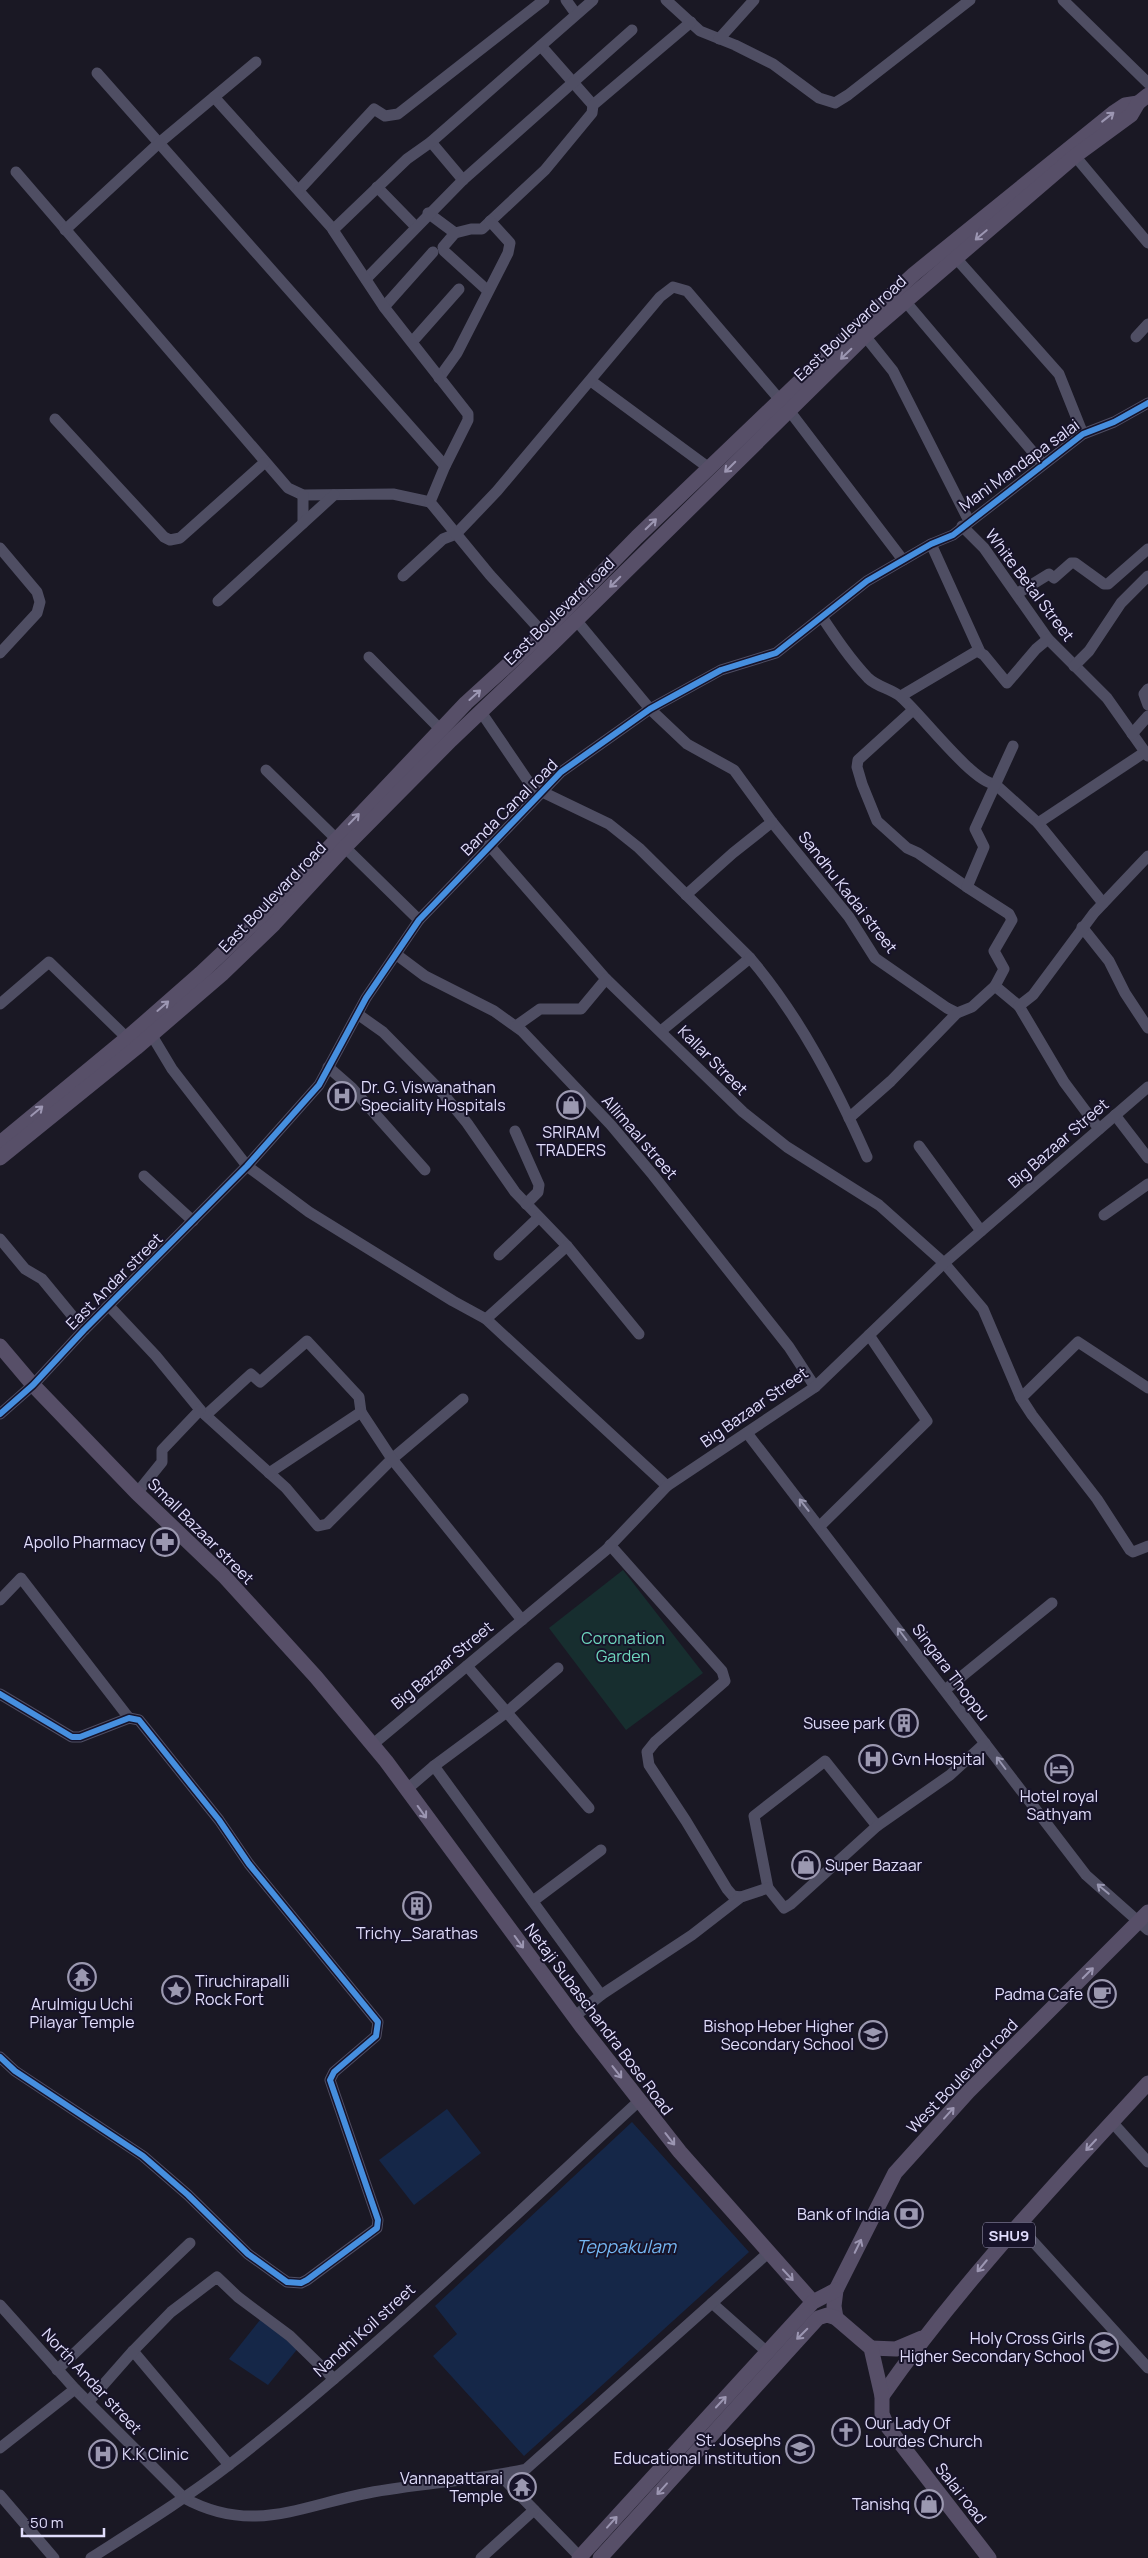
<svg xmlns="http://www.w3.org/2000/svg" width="1148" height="2558" font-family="Manrope,sans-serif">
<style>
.green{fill:#172e2f}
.water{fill:#152748}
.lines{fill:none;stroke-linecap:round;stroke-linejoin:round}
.minor{stroke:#4f4e63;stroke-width:11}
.major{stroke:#574f68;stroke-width:15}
.cycleway-casing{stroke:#171329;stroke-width:9}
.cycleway{stroke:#468fdf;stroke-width:6}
.oneway{stroke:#9c96b2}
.oneway2{stroke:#9896b0}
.labels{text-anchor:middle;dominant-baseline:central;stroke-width:4;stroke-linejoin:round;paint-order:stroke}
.shield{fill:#171329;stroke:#a4a0bd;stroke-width:1}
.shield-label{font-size:15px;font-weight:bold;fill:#e1ddfc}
.street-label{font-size:16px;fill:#e1ddfc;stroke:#171329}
.poi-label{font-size:16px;fill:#e1ddfc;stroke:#171329;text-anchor:end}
.park-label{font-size:16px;fill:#6ed7be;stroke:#171329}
.water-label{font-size:18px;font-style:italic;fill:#74b7f3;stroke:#171329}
</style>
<rect width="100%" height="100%" fill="#1a1824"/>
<!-- green -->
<path class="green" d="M 623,1570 L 703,1673 L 626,1730 L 549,1628 Z"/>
<!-- water -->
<g class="water">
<path d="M 447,2109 L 481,2153 L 414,2205 L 379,2160 Z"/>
<path d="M 632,2122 L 749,2252 L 524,2456 L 433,2356 L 457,2334 L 435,2306 Z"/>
<path d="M 260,2320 L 299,2347 L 268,2385 L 229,2359 Z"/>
</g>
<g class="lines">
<!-- minor -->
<g class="minor">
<path d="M 566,0 L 576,14"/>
<path d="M 666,0 L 700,31 L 735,45 L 773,64 L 819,98 L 835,103 L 848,95 L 970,0"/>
<path d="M 1063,0 L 1148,83"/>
<path d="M 719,39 L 754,0"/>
<path d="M 541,46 L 593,105"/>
<path d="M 97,73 L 445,466"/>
<path d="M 214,97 L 333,229"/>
<path d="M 431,142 L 463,180"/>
<path d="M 1075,156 L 1148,243"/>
<path d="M 16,172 L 288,488 L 303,495 L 393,494 L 430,502"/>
<path d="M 377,187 L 416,227"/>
<path d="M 299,190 L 374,109 L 385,116 L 398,114 L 544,0"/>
<path d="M 428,213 L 455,233 L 471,229 L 482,229 L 545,170 L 592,113 L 593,105 L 691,22"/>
<path d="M 65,230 L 159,143 L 256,62"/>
<path d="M 455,233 L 443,247 L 444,251 L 488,291"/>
<path d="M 955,257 L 1059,374 L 1083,434"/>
<path d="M 366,279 L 463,180 L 632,30"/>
<path d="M 905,301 L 1043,464"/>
<path d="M 384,307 L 433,252"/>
<path d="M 865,336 L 893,371 L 969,521"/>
<path d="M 1136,337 L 1148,324"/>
<path d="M 412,342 L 459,289"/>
<path d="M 439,378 L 457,353 L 508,253 L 510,243 L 490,221"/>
<path d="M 591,381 L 709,468"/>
<path d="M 788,409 L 903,560"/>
<path d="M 55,419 L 164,537 L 170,540 L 180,538 L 264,463"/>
<path d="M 303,495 L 303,523"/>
<path d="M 962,526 L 984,548 L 1048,639 L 1107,698 L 1148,756"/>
<path d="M 931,544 L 980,652"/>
<path d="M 0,548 L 37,592 L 40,602 L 37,613 L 0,653"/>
<path d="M 403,576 L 443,539 L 456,534 L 497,491 L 660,297 L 673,287 L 687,291 L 780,400"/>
<path d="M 1018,593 L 1049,574 L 1054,578 L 1071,563 L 1075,563 L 1104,584 L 1108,584 L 1148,549"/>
<path d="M 218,601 L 334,495"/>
<path d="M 822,617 C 836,638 850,659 868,678 C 877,687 892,689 901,697 C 921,714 973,783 995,784 L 1038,823 L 1103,903"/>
<path d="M 576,620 L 650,709 L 687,744 L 734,770 L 772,822 L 849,917 L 875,958 L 947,1008 L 957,1013 L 972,1007 L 995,986 L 1019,1006 L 1064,1082 L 1099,1129"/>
<path d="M 543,633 L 490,575 L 430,502 L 445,466 L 468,420 L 468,414 L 384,307 L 333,230 L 407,159 L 431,142 L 593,0"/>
<path d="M 369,657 L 441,730"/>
<path d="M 1074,666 L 1089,651 L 1121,603 L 1148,576"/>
<path d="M 1148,689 L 1144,694 L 1148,705"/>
<path d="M 901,696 L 977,651 L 984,655 L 1007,683 L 1036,649 L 1048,639"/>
<path d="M 913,710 L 858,760 L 857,767 L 862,784 L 877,821 L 907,848 L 918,853 L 967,887"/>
<path d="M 481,712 L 532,787 L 609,824 L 639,848 L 750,958 L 661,1031"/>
<path d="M 1132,734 L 1148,716"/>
<path d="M 266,770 L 419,920"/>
<path d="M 1038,823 L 1145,752"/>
<path d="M 489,845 L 606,979 L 743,1112 L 787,1147 L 879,1205 L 944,1263 L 983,1309 L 1021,1398 L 1032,1415 L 1097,1499 L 1130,1550 L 1133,1552 L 1148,1546"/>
<path d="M 686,895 L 733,853 L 772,822"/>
<path d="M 1082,927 L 1109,961 L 1125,993 L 1148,1028"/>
<path d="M 397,955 L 425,976 L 494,1011 L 522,1031 L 611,1125 L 653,1175 L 789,1347 L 815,1387"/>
<path d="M 750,958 C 800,1017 836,1087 867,1157"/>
<path d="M 995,986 L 1004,969 L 994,951 L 1012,920 L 1009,914 L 967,887 L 984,847 L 975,829 L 1013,746"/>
<path d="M 0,1004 L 49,962 L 127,1038"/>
<path d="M 1019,1006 L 1033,995 L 1094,913 L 1148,856"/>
<path d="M 359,1015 L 383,1032 L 440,1090 L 467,1123 L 515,1192 L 567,1246 L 639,1334"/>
<path d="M 516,1026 L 540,1009 L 581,1009 L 606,979"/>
<path d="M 151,1034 L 172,1069 L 247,1166 L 309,1212 L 453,1301 L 486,1319 L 667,1486"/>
<path d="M 328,1067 L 352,1088 L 425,1170"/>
<path d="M 1115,1115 L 1148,1158"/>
<path d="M 849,1118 L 891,1081 L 957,1013"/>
<path d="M 515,1131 L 539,1185 L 538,1192 L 526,1204"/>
<path d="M 919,1146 L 981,1231"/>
<path d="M 144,1176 L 193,1221"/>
<path d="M 1104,1215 L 1148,1184"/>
<path d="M 0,1239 L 25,1269 L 42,1279 L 84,1330"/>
<path d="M 499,1255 L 538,1218"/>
<path d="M 109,1306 L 156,1356 L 202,1412 L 286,1488 L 318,1526 L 327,1524 L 392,1459 L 463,1399"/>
<path d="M 486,1319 L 567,1246"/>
<path d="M 1021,1398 L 1078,1342 L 1148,1388"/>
<path d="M 0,1414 L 33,1385 L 84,1330 L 247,1166 L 319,1085 L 366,998 L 419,920 L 561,772 L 650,709 L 721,670 L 776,653 L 867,581 L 931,544 L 953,535 L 1083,434 L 1114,422 L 1148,403"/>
<path d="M 206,1415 L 251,1374 L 260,1382 L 307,1341 L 359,1397 L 361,1412"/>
<path d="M 747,1433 L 1086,1875 L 1148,1930"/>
<path d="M 269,1473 L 361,1412 L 392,1459 L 522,1620"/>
<path d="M 137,1493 L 162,1462 L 162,1450 L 200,1410"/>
<path d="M 820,1526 L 927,1421 L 869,1335"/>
<path d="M 610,1545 L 722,1671 L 725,1681 L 655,1742 L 647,1752 L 649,1765 L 686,1821 L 727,1889 L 733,1896 L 741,1897"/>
<path d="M 0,1600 L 21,1578 L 129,1718"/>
<path d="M 467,1666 L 589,1808"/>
<path d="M 945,1690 L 1052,1603"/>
<path d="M 0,1694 L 72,1737 L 80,1737 L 129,1718 L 139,1720 L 219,1820 L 249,1864 L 378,2022 L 376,2036 L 334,2072 L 330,2080 L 378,2220 L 377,2228 L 307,2280 L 301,2283 L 287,2282 L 248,2254 L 188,2195 L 143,2156 L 15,2071 L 0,2057"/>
<path d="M 372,1745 L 606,1550 L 667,1486 L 815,1387 L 944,1263 L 1148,1087"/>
<path d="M 434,1766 L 507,1712 L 558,1668"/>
<path d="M 406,1790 L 434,1766 L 601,1995 L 574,2017"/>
<path d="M 768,1888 L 754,1816 L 825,1761 L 877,1826"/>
<path d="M 533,1901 L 601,1850"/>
<path d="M 601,1995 L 692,1935 L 741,1897 L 768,1888 L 784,1908 L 791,1904 L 877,1826 L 950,1775 L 985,1743"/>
<path d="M 1112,2122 L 1148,2162"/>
<path d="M 1018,2225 L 1148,2368"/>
<path d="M 712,2303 L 767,2352"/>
<path d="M 0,2305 L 75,2389 L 184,2498 C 252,2535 300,2506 368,2493 C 420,2483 474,2481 526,2469 L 768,2253"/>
<path d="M 133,2351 L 229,2465"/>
<path d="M 57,2370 L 190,2243"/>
<path d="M 89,2401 L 133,2351 L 171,2312 L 217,2277 L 238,2297 L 290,2336 L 334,2379"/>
<path d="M 0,2448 L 75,2389"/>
<path d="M 500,2475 L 580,2557"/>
<path d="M 0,2495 L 54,2558"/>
<path d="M 91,2558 C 138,2528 185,2499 229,2465 C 373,2353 505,2224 639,2101"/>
<path d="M 481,2558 L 534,2510"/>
</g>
<!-- major -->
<g class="major">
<path d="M 0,1143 L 127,1038 L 200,974 L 285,894 L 466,703 L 543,633 L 637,537 L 847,336 L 914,274 L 1113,113 L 1125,105 L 1138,103"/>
<path d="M 0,1158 L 136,1048 L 222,974 L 274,924 L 346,846 L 451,740 L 553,643 L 865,336 L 1075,156 L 1131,115 L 1138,103 L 1148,95"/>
<path d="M 0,1346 L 33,1385 L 137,1493 L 224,1576 L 316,1677 L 386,1761 L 582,2027 L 680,2152 L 813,2302"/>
<path d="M 836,2318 L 834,2306 L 836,2290 L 895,2173 L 968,2092 L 1148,1912"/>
<path d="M 871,2348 L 896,2349 L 922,2338"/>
<path d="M 882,2396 C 961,2283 1055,2184 1148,2083"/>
<path d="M 579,2558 L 813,2302 L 836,2290"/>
<path d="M 600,2558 L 818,2318 L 827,2315 L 836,2318 L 871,2348 L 882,2396 L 882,2414 L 887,2426 L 989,2558"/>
</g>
<defs>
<g id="cycleway">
<path d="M 0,1414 L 33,1385 L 84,1330 L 247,1166 L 319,1085 L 366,998 L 419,920 L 561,772 L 650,709 L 721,670 L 776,653 L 867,581 L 931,544 L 953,535 L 1083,434 L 1114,422 L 1148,403"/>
<path d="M 0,1694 L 72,1737 L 80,1737 L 129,1718 L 139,1720 L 219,1820 L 249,1864 L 378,2022 L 376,2036 L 334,2072 L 330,2080 L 378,2220 L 377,2228 L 307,2280 L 301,2283 L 287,2282 L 248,2254 L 188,2195 L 143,2156 L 15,2071 L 0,2057"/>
</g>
</defs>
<!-- cycleway casing -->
<use href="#cycleway" class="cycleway-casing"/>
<!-- cycleway -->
<use href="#cycleway" class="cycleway"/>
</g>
<!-- one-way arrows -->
<defs><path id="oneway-shaft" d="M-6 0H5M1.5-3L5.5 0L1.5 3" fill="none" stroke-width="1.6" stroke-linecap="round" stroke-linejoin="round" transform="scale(1.25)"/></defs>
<g class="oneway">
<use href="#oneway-shaft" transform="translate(1108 117) rotate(-38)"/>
<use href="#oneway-shaft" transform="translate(981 235) rotate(140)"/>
<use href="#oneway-shaft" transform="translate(846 354) rotate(136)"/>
<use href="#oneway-shaft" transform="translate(730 467) rotate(135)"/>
<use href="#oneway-shaft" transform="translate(651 524) rotate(-44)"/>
<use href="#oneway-shaft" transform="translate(615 582) rotate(135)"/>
<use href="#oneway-shaft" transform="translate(475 695) rotate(-42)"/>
<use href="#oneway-shaft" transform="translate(354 819) rotate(-46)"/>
<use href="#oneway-shaft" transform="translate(163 1006) rotate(-41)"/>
<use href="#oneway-shaft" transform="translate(37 1111) rotate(-40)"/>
<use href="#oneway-shaft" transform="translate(422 1812) rotate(54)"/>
<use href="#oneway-shaft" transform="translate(519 1942) rotate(54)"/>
<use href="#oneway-shaft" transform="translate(1088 1973) rotate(-45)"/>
<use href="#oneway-shaft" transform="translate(617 2072) rotate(52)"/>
<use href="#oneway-shaft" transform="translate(949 2113) rotate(-48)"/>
<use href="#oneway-shaft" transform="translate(670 2139) rotate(52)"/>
<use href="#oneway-shaft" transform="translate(1091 2145) rotate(133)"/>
<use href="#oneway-shaft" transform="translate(858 2246) rotate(-64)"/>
<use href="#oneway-shaft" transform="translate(982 2266) rotate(130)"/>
<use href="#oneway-shaft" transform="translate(788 2275) rotate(47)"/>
<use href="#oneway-shaft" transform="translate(802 2334) rotate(135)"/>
<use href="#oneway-shaft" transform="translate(721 2402) rotate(-47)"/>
<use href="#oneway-shaft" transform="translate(662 2489) rotate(132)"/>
<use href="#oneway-shaft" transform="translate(612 2522) rotate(-48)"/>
</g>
<g class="oneway2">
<use href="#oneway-shaft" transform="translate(804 1505) rotate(-128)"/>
<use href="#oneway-shaft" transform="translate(902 1634) rotate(-127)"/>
<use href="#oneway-shaft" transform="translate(1001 1763) rotate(-127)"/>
<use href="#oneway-shaft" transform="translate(1103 1889) rotate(-140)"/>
</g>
<!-- icons -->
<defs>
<symbol id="hospital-ring" viewBox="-11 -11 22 22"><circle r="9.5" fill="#171329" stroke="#9b98b0" stroke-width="1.5"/><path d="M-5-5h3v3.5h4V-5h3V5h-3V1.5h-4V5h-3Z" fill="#9b98b0"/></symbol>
<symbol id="shop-ring" viewBox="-11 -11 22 22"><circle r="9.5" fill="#171329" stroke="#9b98b0" stroke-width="1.5"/><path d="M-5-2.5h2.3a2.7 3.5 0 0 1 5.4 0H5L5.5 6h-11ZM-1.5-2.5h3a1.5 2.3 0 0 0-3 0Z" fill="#9b98b0"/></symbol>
<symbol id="pharmacy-ring" viewBox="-11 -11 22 22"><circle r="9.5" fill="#171329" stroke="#9b98b0" stroke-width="1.5"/><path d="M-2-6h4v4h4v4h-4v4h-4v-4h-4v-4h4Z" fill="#9b98b0"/></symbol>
<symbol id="building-ring" viewBox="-11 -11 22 22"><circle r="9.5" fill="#171329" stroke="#9b98b0" stroke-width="1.5"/><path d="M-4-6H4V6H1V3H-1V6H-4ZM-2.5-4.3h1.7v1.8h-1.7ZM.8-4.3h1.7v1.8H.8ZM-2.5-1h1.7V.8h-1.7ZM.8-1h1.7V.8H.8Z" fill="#9b98b0"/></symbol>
<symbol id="hotel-ring" viewBox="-11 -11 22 22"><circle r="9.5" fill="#171329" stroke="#9b98b0" stroke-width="1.5"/><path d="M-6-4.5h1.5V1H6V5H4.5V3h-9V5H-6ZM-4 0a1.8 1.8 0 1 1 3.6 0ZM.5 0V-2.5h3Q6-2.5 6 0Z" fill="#9b98b0"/></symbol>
<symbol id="temple-ring" viewBox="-11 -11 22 22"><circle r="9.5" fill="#171329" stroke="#9b98b0" stroke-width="1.5"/><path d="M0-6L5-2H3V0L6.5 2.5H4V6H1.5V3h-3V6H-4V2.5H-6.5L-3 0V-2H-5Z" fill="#9b98b0"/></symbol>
<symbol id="sight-ring" viewBox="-11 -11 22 22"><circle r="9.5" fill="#171329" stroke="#9b98b0" stroke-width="1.5"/><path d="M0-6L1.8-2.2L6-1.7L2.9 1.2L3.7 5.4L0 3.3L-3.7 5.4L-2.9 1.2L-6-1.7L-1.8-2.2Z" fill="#9b98b0"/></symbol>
<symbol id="cafe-ring" viewBox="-11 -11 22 22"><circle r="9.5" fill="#171329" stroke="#9b98b0" stroke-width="1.5"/><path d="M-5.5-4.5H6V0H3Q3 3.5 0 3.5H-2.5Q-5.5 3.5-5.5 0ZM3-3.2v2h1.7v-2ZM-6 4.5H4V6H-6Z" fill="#9b98b0"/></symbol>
<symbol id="school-ring" viewBox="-11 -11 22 22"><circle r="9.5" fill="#171329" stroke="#9b98b0" stroke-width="1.5"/><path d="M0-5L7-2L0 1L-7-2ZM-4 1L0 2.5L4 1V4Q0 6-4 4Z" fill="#9b98b0"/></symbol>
<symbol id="bank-ring" viewBox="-11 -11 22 22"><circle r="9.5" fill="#171329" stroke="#9b98b0" stroke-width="1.5"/><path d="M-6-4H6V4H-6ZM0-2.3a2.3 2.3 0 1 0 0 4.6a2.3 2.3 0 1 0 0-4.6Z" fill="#9b98b0"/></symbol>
<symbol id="church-ring" viewBox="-11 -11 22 22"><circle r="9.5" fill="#171329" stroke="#9b98b0" stroke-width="1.5"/><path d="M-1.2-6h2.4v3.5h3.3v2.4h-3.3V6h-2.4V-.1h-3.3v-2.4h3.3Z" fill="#9b98b0"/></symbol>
<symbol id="university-ring" viewBox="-11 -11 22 22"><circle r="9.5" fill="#171329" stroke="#9b98b0" stroke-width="1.5"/><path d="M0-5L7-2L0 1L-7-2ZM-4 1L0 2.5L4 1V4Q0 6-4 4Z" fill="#9b98b0"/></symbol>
</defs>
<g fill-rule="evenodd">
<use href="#hospital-ring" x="326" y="1080" width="32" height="32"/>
<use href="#shop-ring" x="555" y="1089" width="32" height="32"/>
<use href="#pharmacy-ring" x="149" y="1526" width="32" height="32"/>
<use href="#building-ring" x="888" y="1707" width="32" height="32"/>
<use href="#hospital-ring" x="857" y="1743" width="32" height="32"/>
<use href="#hotel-ring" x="1043" y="1753" width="32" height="32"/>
<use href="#shop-ring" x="790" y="1849" width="32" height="32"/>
<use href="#building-ring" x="401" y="1890" width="32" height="32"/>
<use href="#temple-ring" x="66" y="1961" width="32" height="32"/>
<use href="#sight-ring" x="160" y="1974" width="32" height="32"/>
<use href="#cafe-ring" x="1086" y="1978" width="32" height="32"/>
<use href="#school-ring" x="857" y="2019" width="32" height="32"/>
<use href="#bank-ring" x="893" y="2198" width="32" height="32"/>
<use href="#school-ring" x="1088" y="2331" width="32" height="32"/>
<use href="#church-ring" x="830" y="2416" width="32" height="32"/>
<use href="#university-ring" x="784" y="2433" width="32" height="32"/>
<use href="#hospital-ring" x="87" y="2438" width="32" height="32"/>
<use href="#temple-ring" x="506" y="2471" width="32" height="32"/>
<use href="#shop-ring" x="913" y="2488" width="32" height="32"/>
</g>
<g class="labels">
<!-- shield labels -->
<rect class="shield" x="983" y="2222.5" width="52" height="25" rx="4"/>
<g class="shield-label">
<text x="1009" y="2235">SHU9</text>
</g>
<!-- street labels -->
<g class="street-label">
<text transform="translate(850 328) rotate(-43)">East Boulevard road</text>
<text transform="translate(1019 465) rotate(-36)">Mani Mandapa salai</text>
<text transform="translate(1030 585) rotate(53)">White Betal Street</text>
<text transform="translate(559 611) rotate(-44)">East Boulevard road</text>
<text transform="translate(509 807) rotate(-45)">Banda Canal road</text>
<text transform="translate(848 892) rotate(52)">Sandhu Kadai street</text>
<text transform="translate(272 897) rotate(-46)">East Boulevard road</text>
<text transform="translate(713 1060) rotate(45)">Kallar Street</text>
<text transform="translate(640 1137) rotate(49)">Allimaal street</text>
<text transform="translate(1058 1143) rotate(-41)">Big Bazaar Street</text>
<text transform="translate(114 1281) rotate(-45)">East Andar street</text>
<text transform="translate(754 1407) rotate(-35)">Big Bazaar Street</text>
<text transform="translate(201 1531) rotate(45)">Small Bazaar street</text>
<text transform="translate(442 1665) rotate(-40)">Big Bazaar Street</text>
<text transform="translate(951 1672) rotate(53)">Singara Thoppu</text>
<text transform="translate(599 2019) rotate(53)">Netaji Subaschandra Bose Road</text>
<text transform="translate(962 2076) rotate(-46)">West Boulevard road</text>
<text transform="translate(364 2330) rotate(-42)">Nandhi Koil street</text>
<text transform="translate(92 2381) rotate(47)">North Andar street</text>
<text transform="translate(961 2493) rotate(52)">Salai road</text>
</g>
<!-- poi labels -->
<g class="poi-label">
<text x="361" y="1087" text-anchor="start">Dr. G. Viswanathan<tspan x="361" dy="18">Speciality Hospitals</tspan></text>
<text x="571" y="1132" text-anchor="middle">SRIRAM<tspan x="571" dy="18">TRADERS</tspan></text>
<text x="146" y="1542">Apollo Pharmacy</text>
<text x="885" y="1723">Susee park</text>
<text x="892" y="1759" text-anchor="start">Gvn Hospital</text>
<text x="1059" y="1796" text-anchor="middle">Hotel royal<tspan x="1059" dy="18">Sathyam</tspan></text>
<text x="825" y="1865" text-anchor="start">Super Bazaar</text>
<text x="417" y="1933" text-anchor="middle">Trichy_Sarathas</text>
<text x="195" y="1981" text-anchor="start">Tiruchirapalli<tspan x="195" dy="18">Rock Fort</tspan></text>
<text x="1083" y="1994">Padma Cafe</text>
<text x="82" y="2004" text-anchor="middle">Arulmigu Uchi<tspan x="82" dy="18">Pilayar Temple</tspan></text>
<text x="854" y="2026">Bishop Heber Higher<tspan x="854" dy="18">Secondary School</tspan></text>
<text x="890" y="2214">Bank of India</text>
<text x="1085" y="2338">Holy Cross Girls<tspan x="1085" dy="18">Higher Secondary School</tspan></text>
<text x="865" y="2423" text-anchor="start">Our Lady Of<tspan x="865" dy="18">Lourdes Church</tspan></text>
<text x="781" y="2440">St. Josephs<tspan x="781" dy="18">Educational institution</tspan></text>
<text x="122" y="2454" text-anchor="start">K.K Clinic</text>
<text x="503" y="2478">Vannapattarai<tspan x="503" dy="18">Temple</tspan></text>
<text x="910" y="2504">Tanishq</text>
</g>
<!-- park labels -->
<g class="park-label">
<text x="623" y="1638">Coronation<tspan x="623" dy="18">Garden</tspan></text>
</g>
<!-- water labels -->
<g class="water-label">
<text x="626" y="2246">Teppakulam</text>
</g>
</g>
<!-- scale -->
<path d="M22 2528v8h82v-8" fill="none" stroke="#e1ddfc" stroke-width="2.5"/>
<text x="30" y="2528" font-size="15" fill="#e1ddfc" stroke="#171329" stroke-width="4" paint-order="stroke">50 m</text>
</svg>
